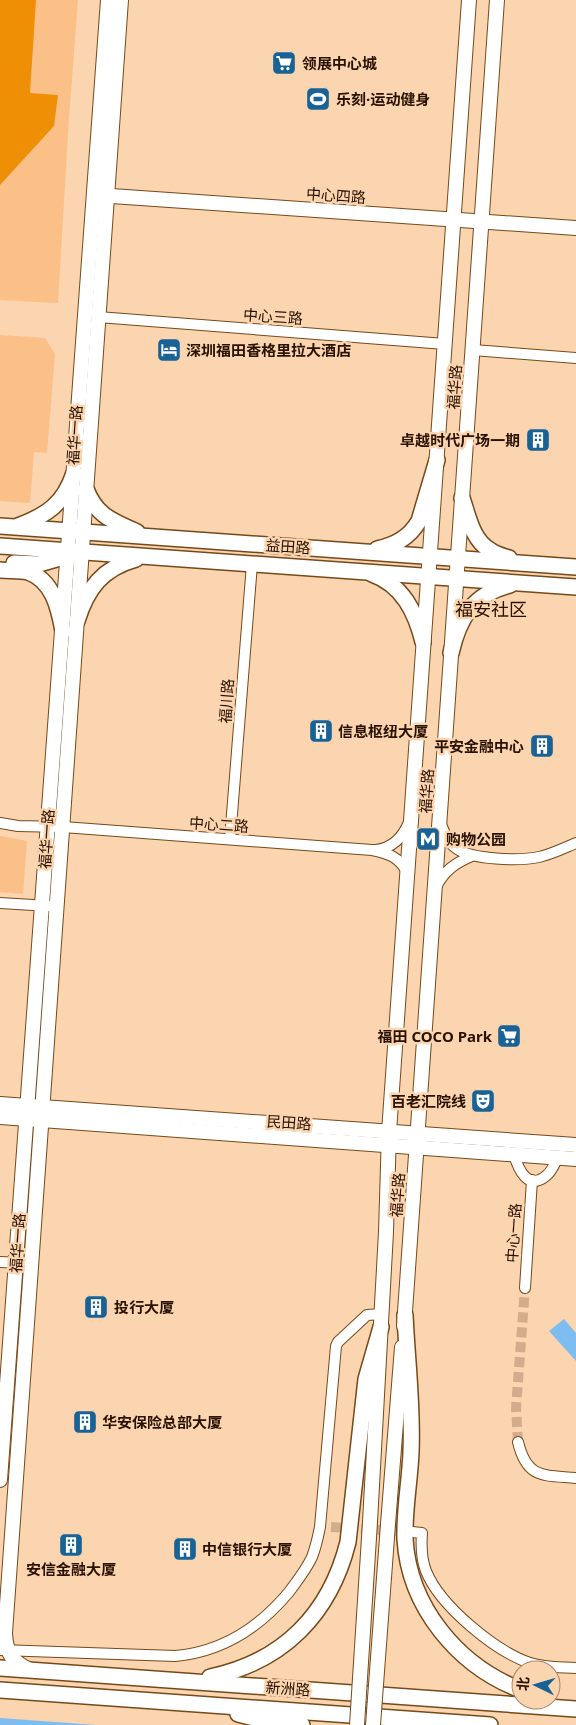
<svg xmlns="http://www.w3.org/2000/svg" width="576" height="1725" font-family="'Noto Sans','Noto Sans SC',sans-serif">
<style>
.green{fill:#fac088}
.forest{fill:#ef8f06}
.water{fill:#7ebdf1}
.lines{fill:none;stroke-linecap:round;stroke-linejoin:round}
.street-tunnel{stroke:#d1ad8d;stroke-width:10;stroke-dasharray:10 5;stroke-linecap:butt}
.street-casing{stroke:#754918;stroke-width:12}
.secondary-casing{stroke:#754918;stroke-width:16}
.primary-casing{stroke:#754918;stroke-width:18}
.street{stroke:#fff;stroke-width:10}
.secondary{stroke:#fff;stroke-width:14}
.primary{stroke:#fff;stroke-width:15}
.secondary-bridge-casing{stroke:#754918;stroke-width:16;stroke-linecap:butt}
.secondary-bridge{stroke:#fff;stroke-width:14}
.labels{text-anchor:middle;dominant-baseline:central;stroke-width:5;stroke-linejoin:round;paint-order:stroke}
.poi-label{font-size:15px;font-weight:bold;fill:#291200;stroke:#fbd4b0;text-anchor:start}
.street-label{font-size:15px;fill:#291200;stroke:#fbd4b0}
.quarter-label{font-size:18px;fill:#291200;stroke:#fbd4b0}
</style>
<rect width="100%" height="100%" fill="#fbd4b0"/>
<!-- green -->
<g class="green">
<path d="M 0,0 L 78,0 L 69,118 L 58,303 L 0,300 Z"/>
<path d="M 0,335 L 45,338 L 55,354 L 47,453 L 34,452 L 30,503 L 0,501 Z"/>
<path d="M 0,836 L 27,841 L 23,894 L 0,892 Z"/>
</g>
<!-- forest -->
<path class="forest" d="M 0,0 L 36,0 L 30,93 L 58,95 L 54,126 L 0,185 Z"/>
<!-- water -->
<g class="water">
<path d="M 564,1319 L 576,1333 L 576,1361 L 549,1331 Z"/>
<path d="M 0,1718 L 96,1725 L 0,1725 Z"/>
</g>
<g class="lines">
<!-- street-tunnel -->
<g class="street-tunnel">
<path d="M 518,1442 L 516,1408 L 525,1288"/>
<path d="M 331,1527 L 411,1532"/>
</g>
<defs>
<g id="street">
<path d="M 98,317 L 445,344"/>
<path d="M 473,350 L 576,358"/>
<path d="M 440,822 C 444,831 447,842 456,848 C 471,860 520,861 539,857 C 552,854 564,848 576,843"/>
<path d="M 0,823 L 18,826 L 63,827 L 372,850 C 388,853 399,857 407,872"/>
<path d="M 230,839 L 252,564"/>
<path d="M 376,850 C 392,848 403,837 409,822"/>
<path d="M 436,887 C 444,871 455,863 472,856"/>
<path d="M 0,903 L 49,906"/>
<path d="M 514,1154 C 518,1169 528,1192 547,1175 C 552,1171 555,1163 558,1157"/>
<path d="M 0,1262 L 21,1263"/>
<path d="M 525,1288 L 532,1180"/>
<path d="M 518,1442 C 527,1479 543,1475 576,1478"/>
<path d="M 412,1532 L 422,1533 C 421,1546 421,1558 426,1571 C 440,1606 495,1651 530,1663 C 545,1668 561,1667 576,1668"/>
<path d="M 0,1650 L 175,1656 C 222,1652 259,1628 289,1592 C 297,1581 306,1570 312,1557 C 316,1547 318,1537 320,1527 L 336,1346 L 338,1342 L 367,1315 L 382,1314"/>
</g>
<g id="secondary">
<path d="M 97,195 L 576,228"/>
<path d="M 0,1104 L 576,1145"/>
<path d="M 0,1117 L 576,1159"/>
<path d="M 404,1326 L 497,0"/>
<path d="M 0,1480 L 108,0"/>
<path d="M 370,1522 L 386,1232 L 389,1132 L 469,0"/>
<path d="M 388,1524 L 402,1347"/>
<path d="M 30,1670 C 12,1662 6,1653 5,1633 L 121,0"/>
</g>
<g id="primary">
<path d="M 86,489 C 96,516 113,521 137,532"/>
<path d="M 462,498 C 468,515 472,540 490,550 C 495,554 502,556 509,558"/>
<path d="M 0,526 L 576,567"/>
<path d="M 18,526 C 47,515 64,504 74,473"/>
<path d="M 0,546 L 576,587"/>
<path d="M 377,549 C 395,545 409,538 419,521 L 437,460"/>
<path d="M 14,563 L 39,564 L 70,555"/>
<path d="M 0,570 C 9,571 19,570 28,572 C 53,580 59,609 63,631"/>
<path d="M 372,574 C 403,585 416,613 423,642"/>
<path d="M 77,621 C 87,588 103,568 136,559"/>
<path d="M 451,653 C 459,618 473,594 510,585"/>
<path d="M 405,1315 C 407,1360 413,1406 411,1452 C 410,1480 404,1510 405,1539 C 409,1607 458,1666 521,1690"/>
<path d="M 0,1668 L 576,1709"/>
<path d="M 210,1677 C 283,1662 330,1614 348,1542 L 366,1379 L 381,1327"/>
<path d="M 0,1690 L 490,1725"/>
<path d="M 238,1714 L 266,1721 L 302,1725"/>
</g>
</defs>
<!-- street casing -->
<use href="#street" class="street-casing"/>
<!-- secondary casing -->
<use href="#secondary" class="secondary-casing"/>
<!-- primary casing -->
<use href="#primary" class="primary-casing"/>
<!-- street -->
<use href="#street" class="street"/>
<!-- secondary -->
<use href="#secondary" class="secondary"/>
<!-- primary -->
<use href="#primary" class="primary"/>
<defs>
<g id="secondary-bridge">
<path d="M 357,1725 L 370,1522"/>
<path d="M 373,1725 L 388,1524"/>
</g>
</defs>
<!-- secondary-bridge casing -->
<use href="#secondary-bridge" class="secondary-bridge-casing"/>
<!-- secondary-bridge -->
<use href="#secondary-bridge" class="secondary-bridge"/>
</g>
<!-- icons -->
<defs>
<symbol id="supermarket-square" viewBox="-11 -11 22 22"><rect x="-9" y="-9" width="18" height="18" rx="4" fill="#186296" stroke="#fbd4b0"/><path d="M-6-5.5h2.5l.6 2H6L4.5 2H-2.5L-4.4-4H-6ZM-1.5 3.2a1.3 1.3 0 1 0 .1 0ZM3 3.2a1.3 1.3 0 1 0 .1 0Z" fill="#fff"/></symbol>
<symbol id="stadium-square" viewBox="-11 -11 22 22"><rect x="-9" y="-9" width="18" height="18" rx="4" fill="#186296" stroke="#fbd4b0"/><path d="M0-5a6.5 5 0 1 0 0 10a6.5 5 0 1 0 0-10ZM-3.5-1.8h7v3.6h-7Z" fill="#fff"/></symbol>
<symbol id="hotel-square" viewBox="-11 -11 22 22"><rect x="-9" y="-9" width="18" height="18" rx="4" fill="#186296" stroke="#fbd4b0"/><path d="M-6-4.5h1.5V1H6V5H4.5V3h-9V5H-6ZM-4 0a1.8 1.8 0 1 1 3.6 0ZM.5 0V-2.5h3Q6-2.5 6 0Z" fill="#fff"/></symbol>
<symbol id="building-square" viewBox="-11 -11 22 22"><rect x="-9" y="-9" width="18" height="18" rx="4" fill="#186296" stroke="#fbd4b0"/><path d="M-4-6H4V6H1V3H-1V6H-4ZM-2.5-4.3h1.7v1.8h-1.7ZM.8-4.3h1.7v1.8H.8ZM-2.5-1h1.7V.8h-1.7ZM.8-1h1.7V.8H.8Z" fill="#fff"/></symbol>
<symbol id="metro-square" viewBox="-11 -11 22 22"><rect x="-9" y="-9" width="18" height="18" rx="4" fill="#186296" stroke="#fbd4b0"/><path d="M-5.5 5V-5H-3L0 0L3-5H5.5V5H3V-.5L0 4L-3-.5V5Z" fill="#fff"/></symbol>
<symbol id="theatre-square" viewBox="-11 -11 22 22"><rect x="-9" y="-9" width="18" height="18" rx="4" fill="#186296" stroke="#fbd4b0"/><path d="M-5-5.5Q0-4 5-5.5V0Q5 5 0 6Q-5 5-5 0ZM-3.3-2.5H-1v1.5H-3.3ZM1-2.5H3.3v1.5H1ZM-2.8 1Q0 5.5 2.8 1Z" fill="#fff"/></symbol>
</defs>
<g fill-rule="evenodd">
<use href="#supermarket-square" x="270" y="49" width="28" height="28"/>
<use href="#stadium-square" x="304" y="85" width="28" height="28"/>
<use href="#hotel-square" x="155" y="336" width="28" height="28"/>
<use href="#building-square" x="524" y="426" width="28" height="28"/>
<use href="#building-square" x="307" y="717" width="28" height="28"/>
<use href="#building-square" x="528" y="732" width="28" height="28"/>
<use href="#metro-square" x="414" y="825" width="28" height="28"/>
<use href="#supermarket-square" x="495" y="1022" width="28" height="28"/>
<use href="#theatre-square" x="469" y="1087" width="28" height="28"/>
<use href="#building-square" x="82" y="1293" width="28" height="28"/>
<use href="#building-square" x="71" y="1408" width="28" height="28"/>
<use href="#building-square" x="57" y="1531" width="28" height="28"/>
<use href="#building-square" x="171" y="1535" width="28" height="28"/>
</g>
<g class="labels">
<!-- poi labels -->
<g class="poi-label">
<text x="302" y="63">领展中心城</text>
<text x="336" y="99">乐刻·运动健身</text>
<text x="186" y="350">深圳福田香格里拉大酒店</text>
<text x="520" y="440" text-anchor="end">卓越时代广场一期</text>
<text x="338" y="731">信息枢纽大厦</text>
<text x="524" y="746" text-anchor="end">平安金融中心</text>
<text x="446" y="839">购物公园</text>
<text x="492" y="1036" text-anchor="end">福田 COCO Park</text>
<text x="466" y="1101" text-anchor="end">百老汇院线</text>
<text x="114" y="1307">投行大厦</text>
<text x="102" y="1422">华安保险总部大厦</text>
<text x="202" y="1549">中信银行大厦</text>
<text x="71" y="1569" text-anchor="middle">安信金融大厦</text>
</g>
<!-- street labels -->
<g class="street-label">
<text transform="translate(336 195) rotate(4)">中心四路</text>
<text transform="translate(273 316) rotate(4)">中心三路</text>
<text transform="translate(454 387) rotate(-86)">福华路</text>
<text transform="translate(74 435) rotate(-86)">福华一路</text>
<text transform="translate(288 546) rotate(4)">益田路</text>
<text transform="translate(226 701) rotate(-86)">福川路</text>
<text transform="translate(426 791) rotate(-86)">福华路</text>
<text transform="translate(219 824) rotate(4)">中心二路</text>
<text transform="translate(46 839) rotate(-86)">福华一路</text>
<text transform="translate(289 1122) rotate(4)">民田路</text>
<text transform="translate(397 1195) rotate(-86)">福华路</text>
<text transform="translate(513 1233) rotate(-86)">中心一路</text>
<text transform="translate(17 1243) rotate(-86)">福华一路</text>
<text transform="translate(288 1688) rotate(4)">新洲路</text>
</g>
<!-- quarter labels -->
<g class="quarter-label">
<text x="491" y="609">福安社区</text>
</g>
</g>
<!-- north arrow -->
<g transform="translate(536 1685) rotate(275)"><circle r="24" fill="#fbd4b0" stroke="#a7866a"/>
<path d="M0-4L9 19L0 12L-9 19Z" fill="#186296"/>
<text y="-8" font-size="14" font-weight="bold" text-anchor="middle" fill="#291200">北</text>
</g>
</svg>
